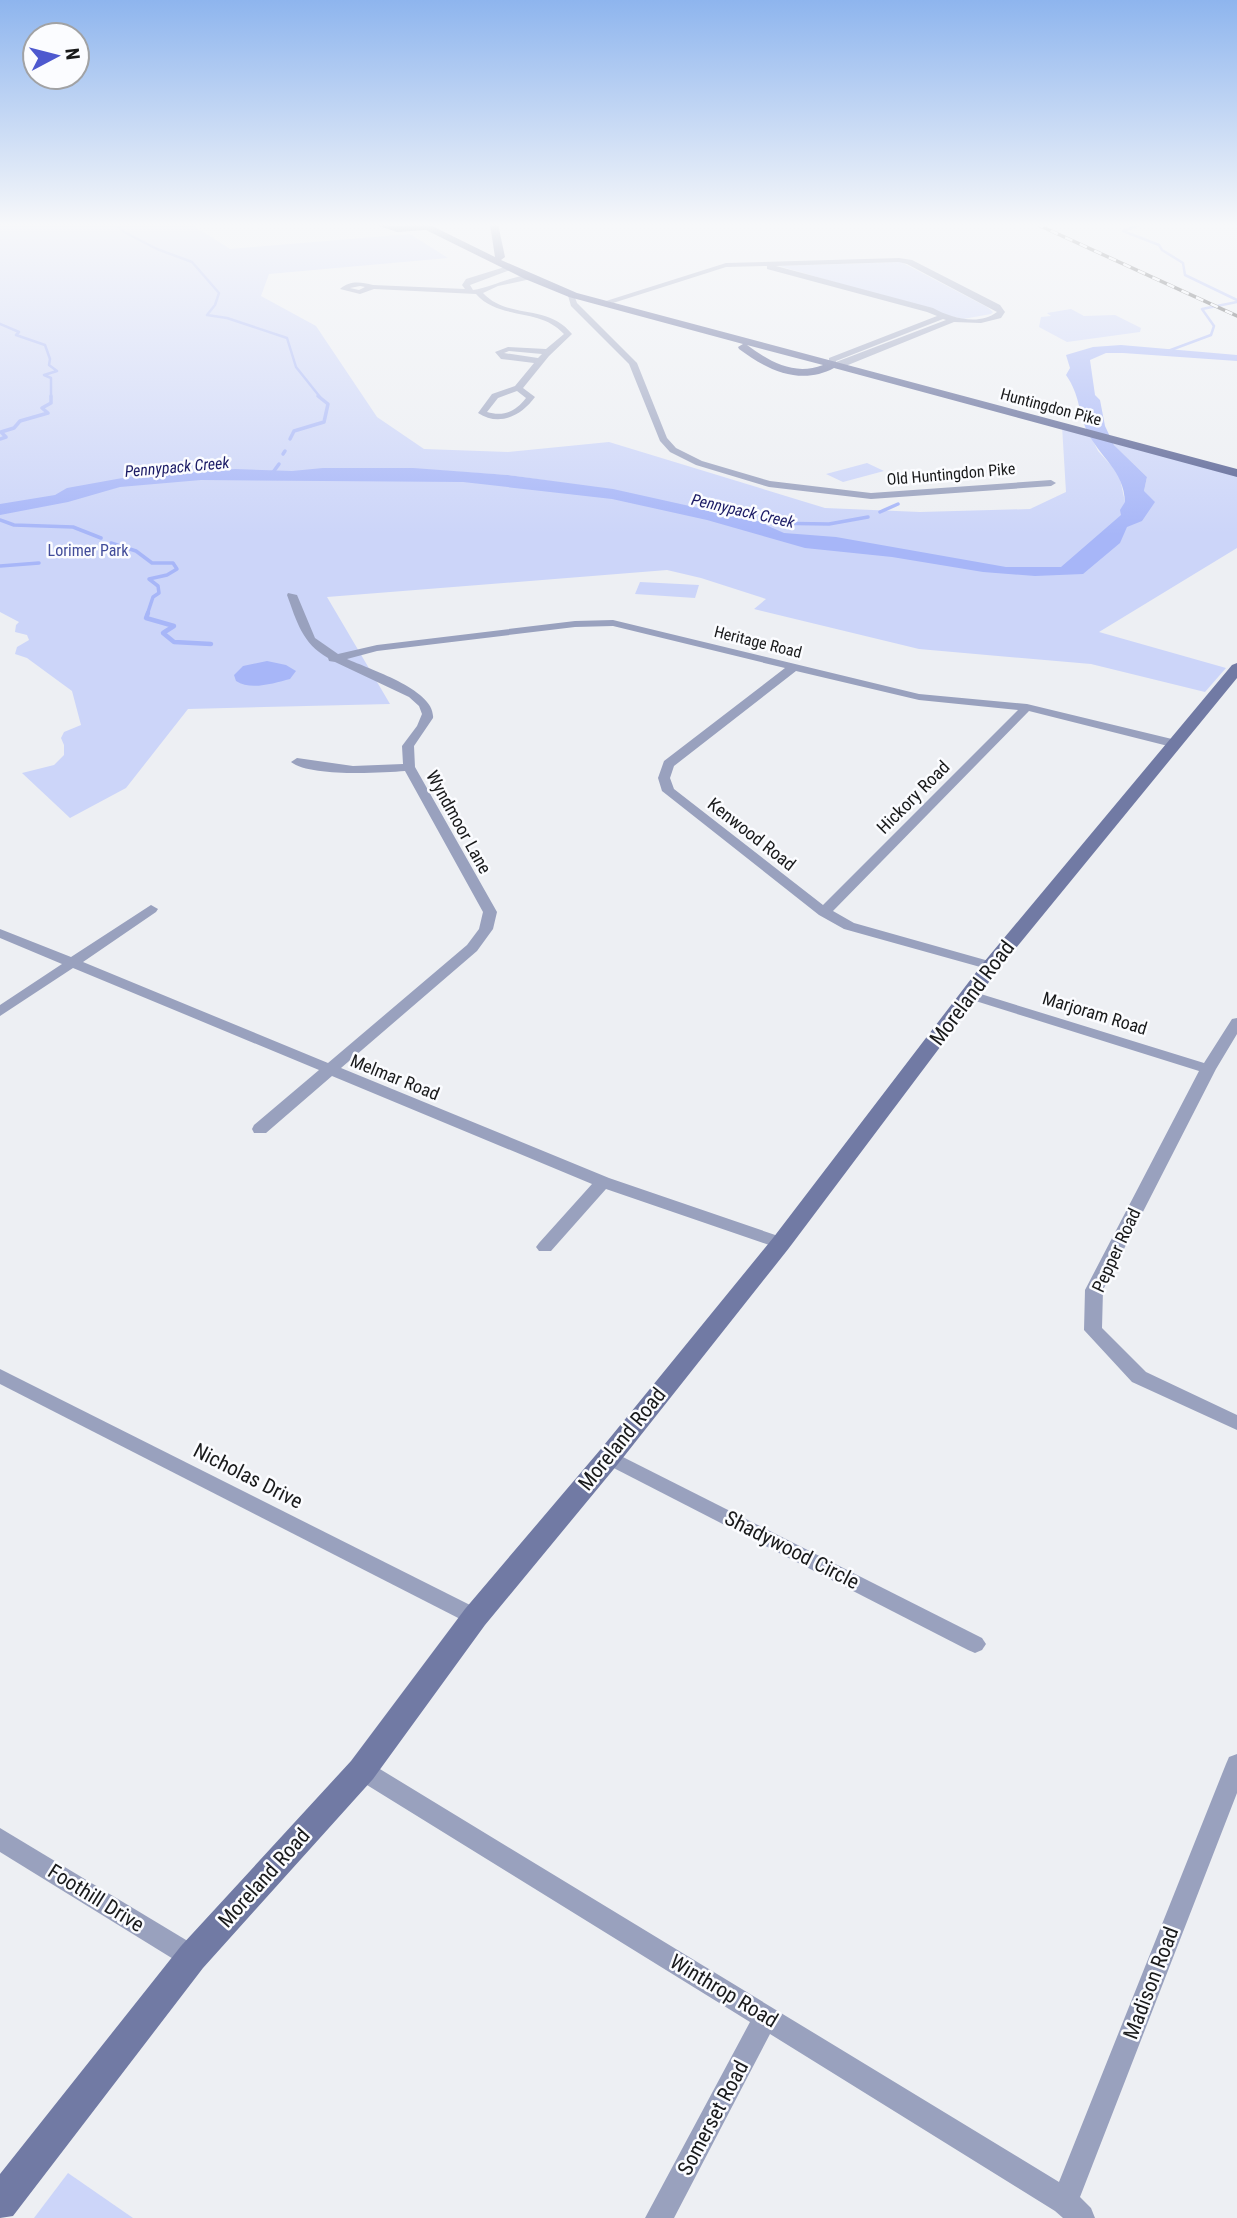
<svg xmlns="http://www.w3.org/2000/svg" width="1237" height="2218" font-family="'Roboto Condensed',sans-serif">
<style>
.green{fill:#ccd5f9;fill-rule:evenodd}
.water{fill:#a7b6f8}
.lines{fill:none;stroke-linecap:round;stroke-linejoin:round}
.stream-far2{stroke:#a7b6f8;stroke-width:2.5}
.stream-far1{stroke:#a7b6f8;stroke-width:3.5}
.stream{stroke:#a7b6f8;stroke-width:4.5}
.street{fill:#99a1be;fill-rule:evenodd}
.secondary{fill:#717aa4;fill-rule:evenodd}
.primary{fill:#555f91;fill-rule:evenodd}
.rail-casing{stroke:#303132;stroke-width:3.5}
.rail{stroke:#fbfcff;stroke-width:2.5;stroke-dasharray:8;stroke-linecap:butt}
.labels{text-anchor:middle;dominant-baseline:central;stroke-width:5;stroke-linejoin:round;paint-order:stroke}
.far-street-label{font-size:16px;fill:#191a1b;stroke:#fbfcff}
.far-water-label{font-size:16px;font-style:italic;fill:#1b1b65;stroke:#fbfcff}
.far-park-label{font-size:16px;fill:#424d9a;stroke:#fbfcff}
.street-label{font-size:18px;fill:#191a1b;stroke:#fbfcff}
.near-street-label{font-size:21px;fill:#191a1b;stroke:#fbfcff}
</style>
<rect width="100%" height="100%" fill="#edeff3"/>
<!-- green -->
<g class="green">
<path d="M 0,224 L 191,224 L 230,249 L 410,234 L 448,258 L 269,274 L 261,296 L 316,326 L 377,417 L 424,449 L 508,452 L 609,442 L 825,508 L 920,512 L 1030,509 L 1066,492 L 1062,426 L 1089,433 L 1098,451 L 1119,474 L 1125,502 L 1144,491 L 1147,477 L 1114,445 L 1112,439 L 1237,473 L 1237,548 L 1099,632 L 1226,668 L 1205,692 L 1091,664 L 919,649 L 754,609 L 766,599 L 701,578 L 667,570 L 327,597 L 390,704 L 188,709 L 126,788 L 70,818 L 22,773 L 54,765 L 64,755 L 64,745 L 61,738 L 64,732 L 81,725 L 72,691 L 27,658 L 15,654 L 17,647 L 29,640 L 27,635 L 15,632 L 16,625 L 19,622 L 0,612 ZM 399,468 L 508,475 L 584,486 Z"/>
<path d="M 901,262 L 987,307 L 993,312 L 991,314 L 963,319 L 947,315 L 779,266 Z"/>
<path d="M 1071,309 L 1084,316 L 1115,315 L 1141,328 L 1140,332 L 1067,342 L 1039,327 L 1041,317 L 1051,316 L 1047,313 Z"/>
<path d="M 867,463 L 884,471 L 843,482 L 826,474 Z"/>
<path d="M 640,582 L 699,585 L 695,598 L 635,594 Z"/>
<path d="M 68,2173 L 133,2218 L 34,2218 Z"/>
</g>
<!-- water -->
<g class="water">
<path d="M 1121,345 L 1237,355 L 1237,361 L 1123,353 L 1106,353 L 1090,360 L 1095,395 L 1100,400 L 1105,426 L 1114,445 L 1147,477 L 1144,491 L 1155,502 L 1142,521 L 1127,527 L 1120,543 L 1083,574 L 1035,576 L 983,572 L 892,557 L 805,548 L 707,520 L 612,499 L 463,482 L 201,480 L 120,487 L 68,502 L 0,515 L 0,504 L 55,495 L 67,488 L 128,477 L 235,469 L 292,471 L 323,468 L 413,468 L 508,475 L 613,489 L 757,521 L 784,533 L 836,537 L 1006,567 L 1061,567 L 1121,515 L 1120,510 L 1125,502 C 1124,470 1100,458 1087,431 C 1078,411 1080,395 1066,375 L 1070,368 L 1066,355 L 1093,347 Z"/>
<path d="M 267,661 L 286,665 L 296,671 L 290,679 C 274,683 251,691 236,681 L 234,675 L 243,666 Z"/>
</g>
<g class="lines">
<!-- stream-far2 -->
<g class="stream-far2">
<path d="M 115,224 L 124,232 L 157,249 L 192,262 L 219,293 L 215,305 L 207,315 L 227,318 L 287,338 L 296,367 L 320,397"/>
<path d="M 1143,224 L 1123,231 L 1159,245 L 1162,250 L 1183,263 L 1185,275 L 1237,300"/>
<path d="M 1173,224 L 1183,224"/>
<path d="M 0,324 L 19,332 L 16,335 L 45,345 L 50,359 L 49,365 L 57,371 L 44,375 L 51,378 L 51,397"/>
<path d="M 1168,351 L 1211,335 L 1214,326 L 1202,309 L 1237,302"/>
</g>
<!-- stream-far1 -->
<g class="stream-far1">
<path d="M 0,439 L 6,437 L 1,432 L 14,428 L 20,421 L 48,413 L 42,408 L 51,403 L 51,396"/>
<path d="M 290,439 L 294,431 L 324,422 L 328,404 L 318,396"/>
<path d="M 283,454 L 285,451"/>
<path d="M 271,475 L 279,464"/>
<path d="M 880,512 L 898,504"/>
<path d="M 0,520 L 14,525 L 73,527 L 101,538"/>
<path d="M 756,523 L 829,524 L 868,517"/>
<path d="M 111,543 L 136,551 L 152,563 L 173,563 L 177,569 L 167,575 L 149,579 L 158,586 L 159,593 L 153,597 L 147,615"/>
<path d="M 0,566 L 39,563"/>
</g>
<!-- stream -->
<path class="stream" d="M 148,613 L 146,618 L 174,626 L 163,633 L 174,642 L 211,644"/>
<!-- street -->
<g class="street">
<path d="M 899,258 L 912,260 L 1000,305 L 1005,312 L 1001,318 L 981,323 L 954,322 L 848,365 L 833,367 L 829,365 L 829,358 L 937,316 L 927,312 L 767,269 L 767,266 L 726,267 L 613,303 L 606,301 L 726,263 ZM 899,262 L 907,264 L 997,312 C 979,326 951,318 933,308 L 776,266 ZM 943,319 L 946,320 L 836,362 L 836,361 Z"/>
<path d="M 508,266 L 515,268 L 470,285 L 473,290 C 492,287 510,276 531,275 L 531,279 L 498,286 L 483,293 C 508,320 547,303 572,334 L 549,356 L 523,388 L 535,397 C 521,416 499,427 478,413 L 492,394 L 515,386 L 534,363 L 501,359 L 495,352 L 508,347 L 546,349 L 564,334 C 540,307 500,321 476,294 L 374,289 L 360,294 L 340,289 C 350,280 361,282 373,285 L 465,289 L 462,285 L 466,279 ZM 360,286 L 365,287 L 359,290 L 350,288 ZM 509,351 L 542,354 L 538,358 L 504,353 ZM 517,391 L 526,398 C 516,411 504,417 487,412 L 498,398 Z"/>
<path d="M 567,292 L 573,292 L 577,303 L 637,363 L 667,438 L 676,448 L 702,461 L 770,481 L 871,493 L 1051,480 L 1056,483 L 1051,486 L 871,499 L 769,487 L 696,465 L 670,452 L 660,441 L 629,364 L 571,306 Z"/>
<path d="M 288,593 L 297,595 L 315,638 L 338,654 L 377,645 L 575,621 L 613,620 L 919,694 L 1027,704 L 1176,740 L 1178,743 L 1172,747 L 1029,711 L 833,911 L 854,923 L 996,963 L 998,966 L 996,969 L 991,970 L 844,929 L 819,915 L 662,791 L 658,778 L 664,761 L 785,668 L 613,626 L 575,627 L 377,651 L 347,659 C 369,669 436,690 433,718 L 414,746 L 415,767 L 497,912 L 493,929 L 477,951 L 341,1068 L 609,1178 L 787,1239 L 790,1243 L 787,1247 L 775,1247 L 606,1189 L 551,1251 L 539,1251 L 536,1247 L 539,1243 L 592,1184 L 332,1076 L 266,1133 L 254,1133 L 252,1129 L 254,1125 L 319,1070 L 73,968 L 0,1016 L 0,1005 L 62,964 L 0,938 L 0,929 L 71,957 L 151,905 L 158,909 L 156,912 L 83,962 L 328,1063 L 467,945 L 479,929 L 483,912 L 405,771 C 380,773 310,777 291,762 L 297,758 L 353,766 L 403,764 L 402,746 L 417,726 L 422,714 L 419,706 L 409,697 L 335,662 L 329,661 L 328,658 C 302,643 297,622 287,595 ZM 796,671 L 919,700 L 1018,710 L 823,905 L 674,789 L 670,778 L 674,766 Z"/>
<path d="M 971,991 L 1204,1063 L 1232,1019 L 1237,1018 L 1237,1034 L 1216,1069 L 1103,1290 L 1102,1328 L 1146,1372 L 1237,1415 L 1237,1430 L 1132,1382 L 1084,1330 L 1085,1290 L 1199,1071 L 966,998 L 964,995 L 966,992 Z"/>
<path d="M 0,1369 L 482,1611 L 485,1617 L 482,1623 L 475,1626 L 468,1623 L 0,1384 Z"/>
<path d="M 609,1450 L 982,1638 L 986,1644 L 982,1650 L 975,1653 L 968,1650 L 602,1462 L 599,1457 L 602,1452 Z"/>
<path d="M 1237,1754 L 1237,1793 L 1080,2197 L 1091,2208 L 1095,2218 L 1063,2218 L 1055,2211 L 770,2034 L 674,2218 L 645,2218 L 750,2022 L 354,1777 L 351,1770 L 354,1763 L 362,1760 L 370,1763 L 1059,2182 L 1226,1764 L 1229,1757 Z"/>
<path d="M 0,1828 L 201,1949 L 204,1957 L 201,1965 L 192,1969 L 183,1965 L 0,1852 Z"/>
</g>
<!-- secondary -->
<path class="secondary" d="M 1237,663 L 1237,678 L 998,970 L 789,1248 L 618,1464 L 485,1625 L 373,1779 L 203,1968 L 13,2216 L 0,2218 L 0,2174 L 181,1946 L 351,1761 L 465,1609 L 600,1450 L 773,1238 L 984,962 L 1232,665 Z"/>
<!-- primary -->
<path class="primary" d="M 373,224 L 397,226 L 428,224 L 495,257 L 490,224 L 498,224 L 505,257 L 501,260 L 577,293 L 1237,469 L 1237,477 L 834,368 C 801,386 767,370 739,349 L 738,347 L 743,344 L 569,297 L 525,279 L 426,230 L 397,232 ZM 747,345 L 823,365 C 794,376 770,362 747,345 Z"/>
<defs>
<path id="rail" d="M 1036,224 L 1237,316"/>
</defs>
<!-- rail casing -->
<use href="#rail" class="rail-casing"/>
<!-- rail -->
<use href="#rail" class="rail"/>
</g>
<!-- sky -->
<linearGradient id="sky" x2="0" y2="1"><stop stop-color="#8eb5ee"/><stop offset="0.42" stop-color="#f7f8fa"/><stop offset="1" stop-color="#f7f8fa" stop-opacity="0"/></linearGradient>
<rect width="1237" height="535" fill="url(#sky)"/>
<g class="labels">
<!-- far-street labels -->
<g class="far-street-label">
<text transform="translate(1051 407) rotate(15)">Huntingdon Pike</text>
<text transform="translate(951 474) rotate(-5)">Old Huntingdon Pike</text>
<text transform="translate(758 642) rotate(14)">Heritage Road</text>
</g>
<!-- far-water labels -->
<g class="far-water-label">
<text transform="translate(177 467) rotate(-5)">Pennypack Creek</text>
<text transform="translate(743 511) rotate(13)">Pennypack Creek</text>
</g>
<!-- far-park labels -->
<g class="far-park-label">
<text x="88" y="550">Lorimer Park</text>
</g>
<!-- street labels -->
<g class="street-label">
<text transform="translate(913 797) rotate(-45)">Hickory Road</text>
<text transform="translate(459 822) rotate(61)">Wyndmoor Lane</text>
<text transform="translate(752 834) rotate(38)">Kenwood Road</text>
<text transform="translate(1095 1013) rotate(17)">Marjoram Road</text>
<text transform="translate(395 1077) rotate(22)">Melmar Road</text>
<text transform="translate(1116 1250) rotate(-65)">Pepper Road</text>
</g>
<!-- near-street labels -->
<g class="near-street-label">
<text transform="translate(972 993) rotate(-53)">Moreland Road</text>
<text transform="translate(622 1439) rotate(-51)">Moreland Road</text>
<text transform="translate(248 1476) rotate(27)">Nicholas Drive</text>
<text transform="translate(792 1550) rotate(27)">Shadywood Circle</text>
<text transform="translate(264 1878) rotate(-48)">Moreland Road</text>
<text transform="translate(96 1898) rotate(32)">Foothill Drive</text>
<text transform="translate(1151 1983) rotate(-69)">Madison Road</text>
<text transform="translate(724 1991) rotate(31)">Winthrop Road</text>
<text transform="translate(713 2118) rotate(-62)">Somerset Road</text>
</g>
</g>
<!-- north arrow -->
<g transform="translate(56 56) rotate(83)"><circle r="33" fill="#fbfcff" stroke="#a1a2a4" stroke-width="2"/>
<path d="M0-5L12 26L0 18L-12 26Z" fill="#4e59cf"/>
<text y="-10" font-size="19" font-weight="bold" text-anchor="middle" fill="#191a1b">N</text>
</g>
</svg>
